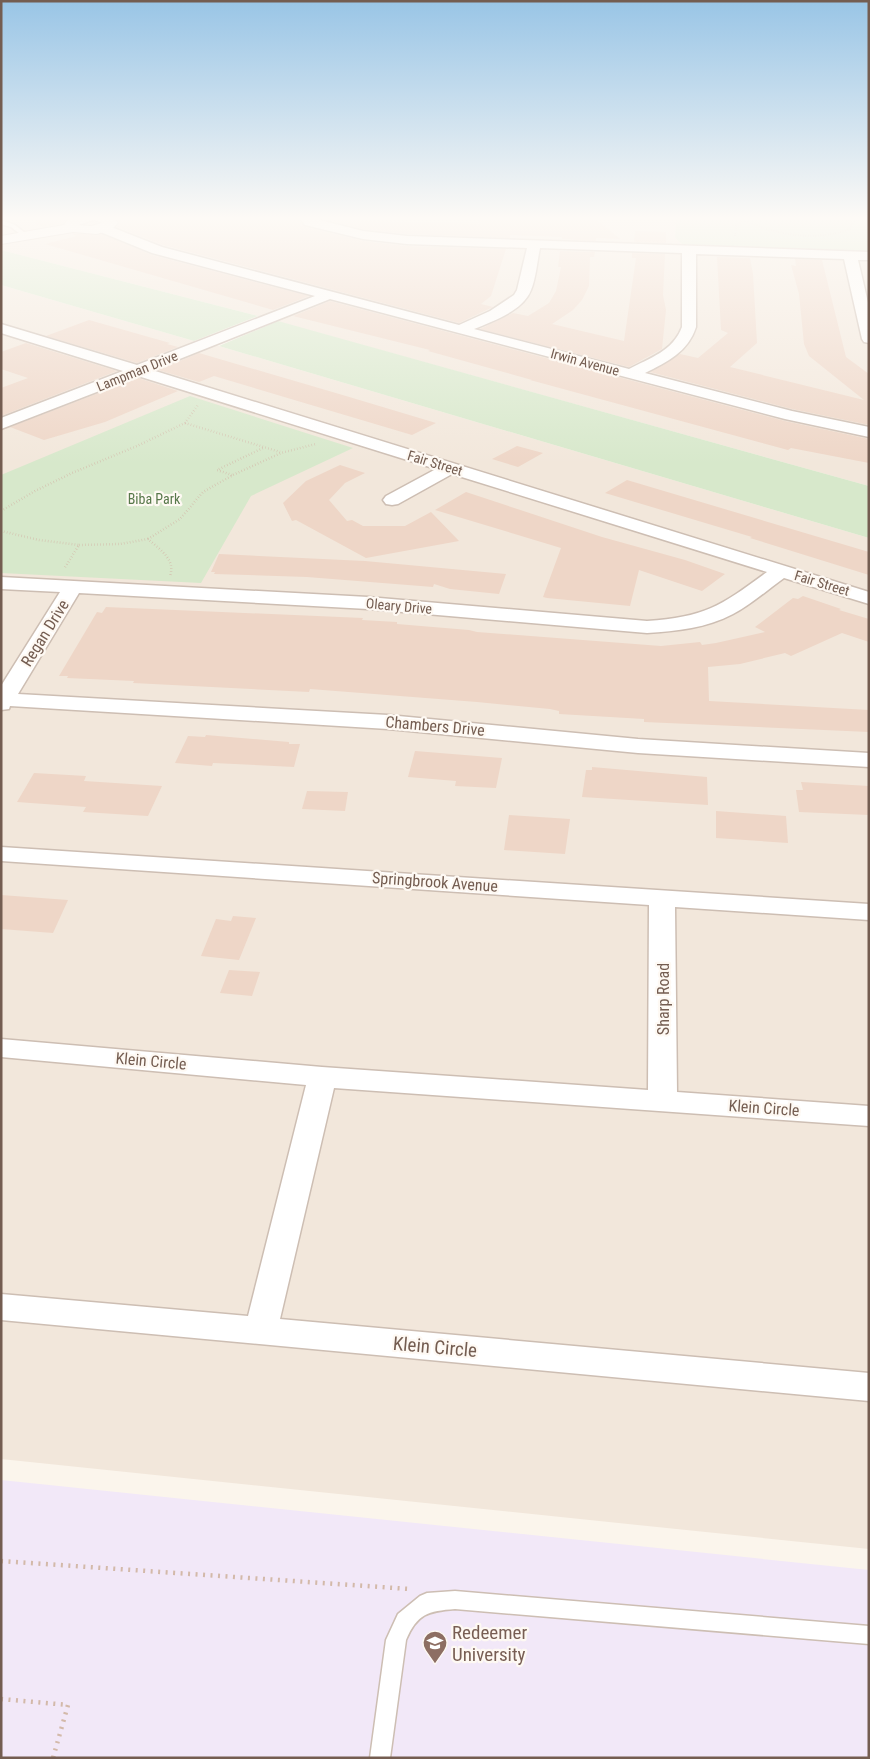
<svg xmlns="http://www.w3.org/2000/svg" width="870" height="1759" font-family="'Roboto Condensed',sans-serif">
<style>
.residential{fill:#f2e7db}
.education{fill:#f2e8f8}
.green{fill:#d7e8cb}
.building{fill:#eed6c7}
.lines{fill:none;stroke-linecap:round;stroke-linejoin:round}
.service-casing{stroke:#cdbeb3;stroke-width:3}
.minor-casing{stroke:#cdbeb3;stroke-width:3}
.tertiary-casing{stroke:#cdbeb3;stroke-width:2}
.path-far2{stroke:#d3b9a9;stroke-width:2;stroke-dasharray:0.5 2;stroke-linecap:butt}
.path-far1{stroke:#d3b9a9;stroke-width:2.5;stroke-dasharray:0.5 2.5;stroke-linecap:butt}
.path{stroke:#d3b9a9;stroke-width:4.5;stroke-dasharray:2 5.5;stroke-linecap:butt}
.service{fill:#fff;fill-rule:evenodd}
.minor{fill:#fff;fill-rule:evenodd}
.tertiary{fill:#fff;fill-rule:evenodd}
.labels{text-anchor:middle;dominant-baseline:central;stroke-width:4.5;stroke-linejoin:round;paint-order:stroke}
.far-street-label{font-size:14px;fill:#745d51;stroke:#fef9f3}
.far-park-label{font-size:14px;fill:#57784a;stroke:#fef9f3}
.street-label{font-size:16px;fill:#745d51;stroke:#fef9f3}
.near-street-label{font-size:19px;fill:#745d51;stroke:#fef9f3}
.near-education-label{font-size:19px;fill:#785e54;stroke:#fef9f3;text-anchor:start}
</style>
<rect width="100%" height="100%" fill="#fbf5ec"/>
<!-- residential -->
<g class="residential">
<path d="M 1,218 L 676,218 L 675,238 L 684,245 L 869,252 L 869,486 L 258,316 L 1,250 Z"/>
<path d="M 1,285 L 194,341 L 219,346 L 869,538 L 869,1549 L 1,1459 Z"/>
</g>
<!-- education -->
<path class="education" d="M 1,1480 L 869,1570 L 869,1758 L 1,1758 Z"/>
<!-- green -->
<g class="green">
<path d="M 676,218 L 869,218 L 869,252 L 683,245 L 675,238 Z"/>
<path d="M 1,250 L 258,316 L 194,341 L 1,285 Z"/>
<path d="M 278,321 L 869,486 L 869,538 L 219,346 Z"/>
<path d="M 190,396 L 353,448 L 251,496 L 201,583 L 1,573 L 1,475 Z"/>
</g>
<!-- building -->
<g class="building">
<path d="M 36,218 L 67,218 L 63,223 L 44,227 L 35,224 Z"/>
<path d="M 116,218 L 298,218 L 305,227 L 363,241 L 407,246 L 506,249 L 491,296 L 481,304 L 493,307 L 459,323 L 163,245 L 117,227 L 120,223 Z"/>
<path d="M 320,218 L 332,218 L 332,220 L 479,224 L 479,218 L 595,218 L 620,239 L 596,238 L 596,241 L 562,239 L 562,237 L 510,235 L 510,238 L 407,234 L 363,229 Z"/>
<path d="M 635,231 L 666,232 L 666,243 L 634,242 Z"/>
<path d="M 72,234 L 102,234 L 152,255 L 309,296 L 273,310 L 45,244 L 77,236 Z"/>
<path d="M 560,251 L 595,252 L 594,257 L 590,257 L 589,286 L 582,300 L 573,310 L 552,324 L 624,341 L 636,258 L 632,258 L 632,253 L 665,254 L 663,295 L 666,310 L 662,349 L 629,367 L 480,329 L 513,313 L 528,316 L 549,303 L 556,291 L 561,267 L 558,267 Z"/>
<path d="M 717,257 L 750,258 L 753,274 L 757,343 L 730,367 L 864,400 L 809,356 L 804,344 L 799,294 L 791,265 L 796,266 L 795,259 L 822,260 L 846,357 L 869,374 L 869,425 L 792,409 L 650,372 L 680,354 L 698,358 L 728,333 L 721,330 Z"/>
<path d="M 330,301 L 785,421 L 869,439 L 869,463 L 791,448 L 788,450 L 530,380 L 532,380 L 428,351 L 430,350 L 293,316 Z"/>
<path d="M 89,320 L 170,343 L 167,344 L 178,347 L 137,363 L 46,336 Z"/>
<path d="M 26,343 L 117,371 L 1,416 L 1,388 L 28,378 L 1,369 L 1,352 Z"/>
<path d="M 199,353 L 346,396 L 436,423 L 412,435 L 214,376 L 199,382 L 158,370 Z"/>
<path d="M 138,378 L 178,391 L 105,422 L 44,440 L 10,427 Z"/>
<path d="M 517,446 L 543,453 L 518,467 L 492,459 Z"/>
<path d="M 340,465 L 365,473 L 345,483 L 329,500 L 347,521 L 352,520 L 363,526 L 405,526 L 431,512 L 459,541 L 366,558 L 296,520 L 292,521 L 283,503 L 306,481 Z"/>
<path d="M 627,480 L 869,552 L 869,575 L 750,538 L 752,537 L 605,493 Z"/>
<path d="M 466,492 L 602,537 L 685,560 L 725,574 L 702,591 L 639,570 L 630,606 L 547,598 L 543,597 L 561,548 L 435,510 Z"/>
<path d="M 219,554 L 365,561 L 506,574 L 499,594 L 450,589 L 434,584 L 433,587 L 307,577 L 214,574 L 215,572 L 211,572 Z"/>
<path d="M 803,596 L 841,609 L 839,610 L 869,619 L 869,642 L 842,633 L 791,656 L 785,653 L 740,664 L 708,667 L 709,701 L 869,710 L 869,732 L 644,722 L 644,719 L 559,714 L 559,711 L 550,709 L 477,702 L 310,689 L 309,692 L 133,683 L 134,681 L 67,678 L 68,676 L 59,676 L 97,612 L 102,613 L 106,607 L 363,618 L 362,620 L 397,622 L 397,624 L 469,630 L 477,632 L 661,646 L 700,642 L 702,645 L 716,643 L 765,632 L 755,627 L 793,598 L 798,599 Z"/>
<path d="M 206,735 L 289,742 L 289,744 L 300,744 L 294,767 L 213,763 L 212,766 L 175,763 L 188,736 L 205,737 Z"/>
<path d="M 415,751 L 502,758 L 496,788 L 455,786 L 456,781 L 408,777 Z"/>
<path d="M 592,767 L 707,777 L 708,805 L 582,797 L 586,770 L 592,770 Z"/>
<path d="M 34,773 L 86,776 L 84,781 L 162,786 L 148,816 L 83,812 L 86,807 L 17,802 Z"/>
<path d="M 801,782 L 869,786 L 869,815 L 799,812 L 796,790 L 803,790 Z"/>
<path d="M 307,791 L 348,792 L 345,811 L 302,809 Z"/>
<path d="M 716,811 L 786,816 L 788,843 L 716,838 Z"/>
<path d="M 509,815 L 570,819 L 565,854 L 504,850 Z"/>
<path d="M 1,895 L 68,900 L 53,933 L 1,929 Z"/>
<path d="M 233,916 L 256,918 L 239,960 L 201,956 L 216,919 L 231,921 Z"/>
<path d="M 229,970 L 260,972 L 252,996 L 220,993 Z"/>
</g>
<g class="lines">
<defs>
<g id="service">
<path d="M 1,220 L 15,225 L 29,236 L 24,237 L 11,227 L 1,224 Z"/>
<path d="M 455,1591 L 869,1626 L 869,1644 L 455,1609 C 428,1611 417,1614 406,1640 L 390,1758 L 370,1758 L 386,1640 L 398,1614 L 420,1596 L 427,1593 Z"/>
</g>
<g id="minor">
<path d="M 300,218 L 312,218 L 363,231 L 407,236 L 869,252 L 869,260 L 858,260 L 869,307 L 869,343 L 864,342 L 862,339 L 844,259 L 696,254 L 696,327 C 688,352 667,362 645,373 L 792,411 L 869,427 L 869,437 L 785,419 L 330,299 L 152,370 L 869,592 L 869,604 L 784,578 C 767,590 752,604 733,614 C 707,628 677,631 647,633 L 368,609 L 79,593 L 18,694 L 388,715 L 638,739 L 869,753 L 869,767 L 638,753 L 388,729 L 10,706 L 9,709 L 1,710 L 1,686 L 60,592 L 1,589 L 1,577 L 368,597 L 647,621 C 705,617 721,606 767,572 L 452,474 L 398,504 L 392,505 L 386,504 L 383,500 L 386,496 L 436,469 L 138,376 L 1,429 L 1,418 L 123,371 L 1,333 L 1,324 L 137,365 L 315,296 L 152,253 L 98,231 L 96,228 L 98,225 L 106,225 L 162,247 L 459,325 L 490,311 L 514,295 L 517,290 L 527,248 L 407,244 L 363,239 L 305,225 ZM 540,248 L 682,253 L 682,327 C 673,351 650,358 629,369 L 474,329 C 493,321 523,311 531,290 C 536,278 537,262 540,248 Z"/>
<path d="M 1,847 L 869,904 L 869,920 L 675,907 L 677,1092 L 869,1106 L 869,1126 L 334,1088 L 280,1319 L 869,1373 L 869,1401 L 1,1320 L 1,1294 L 248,1316 L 306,1085 L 1,1057 L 1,1039 L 322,1067 L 648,1090 L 649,905 L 1,861 Z"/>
</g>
<path id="tertiary" d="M 69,218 L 114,218 L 118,223 L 112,229 L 97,234 L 73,232 L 1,244 L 1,236 L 64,225 ZM 94,220 L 102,223 L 91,226 L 78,225 Z"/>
</defs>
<!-- service casing -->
<use href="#service" class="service-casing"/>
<!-- minor casing -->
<use href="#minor" class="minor-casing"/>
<!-- tertiary casing -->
<use href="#tertiary" class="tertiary-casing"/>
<!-- path-far2 -->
<g class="path-far2">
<path d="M 741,218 C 772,235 816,242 850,229 L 852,223 L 846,218"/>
<path d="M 852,223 L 858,218"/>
<path d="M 735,236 L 736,226 L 748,218"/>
</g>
<!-- path-far1 -->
<g class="path-far1">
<path d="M 185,423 L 280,452"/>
<path d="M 232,475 L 217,470 L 263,448"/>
<path d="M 1,511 L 35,491 L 72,473 L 137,446 L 185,423 L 198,405"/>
<path d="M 1,531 L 39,540 L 79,545 L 64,569"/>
<path d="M 148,539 L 180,519 L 203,492 L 233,475 L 281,453 L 316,444"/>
<path d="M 79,545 L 120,544 L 148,539 C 159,549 176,559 170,576"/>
</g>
<!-- path -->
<g class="path">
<path d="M 1,1561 L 410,1589"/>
<path d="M 1,1699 L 68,1705 L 53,1758"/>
</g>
<!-- service -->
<use href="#service" class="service"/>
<!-- minor -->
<use href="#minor" class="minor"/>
<!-- tertiary -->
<use href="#tertiary" class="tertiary"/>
</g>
<!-- sky -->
<linearGradient id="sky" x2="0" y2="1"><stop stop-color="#99c5e6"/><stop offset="0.47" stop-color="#fdfaf6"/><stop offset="1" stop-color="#fdfaf6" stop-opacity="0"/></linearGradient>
<rect width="870" height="464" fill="url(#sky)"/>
<!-- icons -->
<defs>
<symbol id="university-pin" viewBox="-11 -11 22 30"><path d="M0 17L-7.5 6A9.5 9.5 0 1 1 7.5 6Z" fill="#8d6e63" stroke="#fef9f3"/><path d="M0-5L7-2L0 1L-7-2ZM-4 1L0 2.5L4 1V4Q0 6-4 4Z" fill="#fff"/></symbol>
</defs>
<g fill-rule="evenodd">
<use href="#university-pin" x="421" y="1629" width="28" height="38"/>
</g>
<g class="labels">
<!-- far-street labels -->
<g class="far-street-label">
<text transform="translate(585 362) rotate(15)">Irwin Avenue</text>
<text transform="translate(137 371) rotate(-22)">Lampman Drive</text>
<text transform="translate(435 463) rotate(17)">Fair Street</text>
<text transform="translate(822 583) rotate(17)">Fair Street</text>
<text transform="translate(399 606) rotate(5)">Oleary Drive</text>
</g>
<!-- far-park labels -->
<g class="far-park-label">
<text x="154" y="499">Biba Park</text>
</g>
<!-- street labels -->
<g class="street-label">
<text transform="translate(45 633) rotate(-58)">Regan Drive</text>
<text transform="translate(435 726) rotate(5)">Chambers Drive</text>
<text transform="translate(435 882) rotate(4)">Springbrook Avenue</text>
<text transform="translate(663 999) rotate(-90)">Sharp Road</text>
<text transform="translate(151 1061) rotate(5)">Klein Circle</text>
<text transform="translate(764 1108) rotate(4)">Klein Circle</text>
</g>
<!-- near-street labels -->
<g class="near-street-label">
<text transform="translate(435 1347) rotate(5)">Klein Circle</text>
</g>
<!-- near-education labels -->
<g class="near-education-label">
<text x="452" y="1632">Redeemer<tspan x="452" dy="22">University</tspan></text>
</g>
</g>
<!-- border -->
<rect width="870" height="1759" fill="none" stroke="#745d51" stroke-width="5"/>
</svg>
